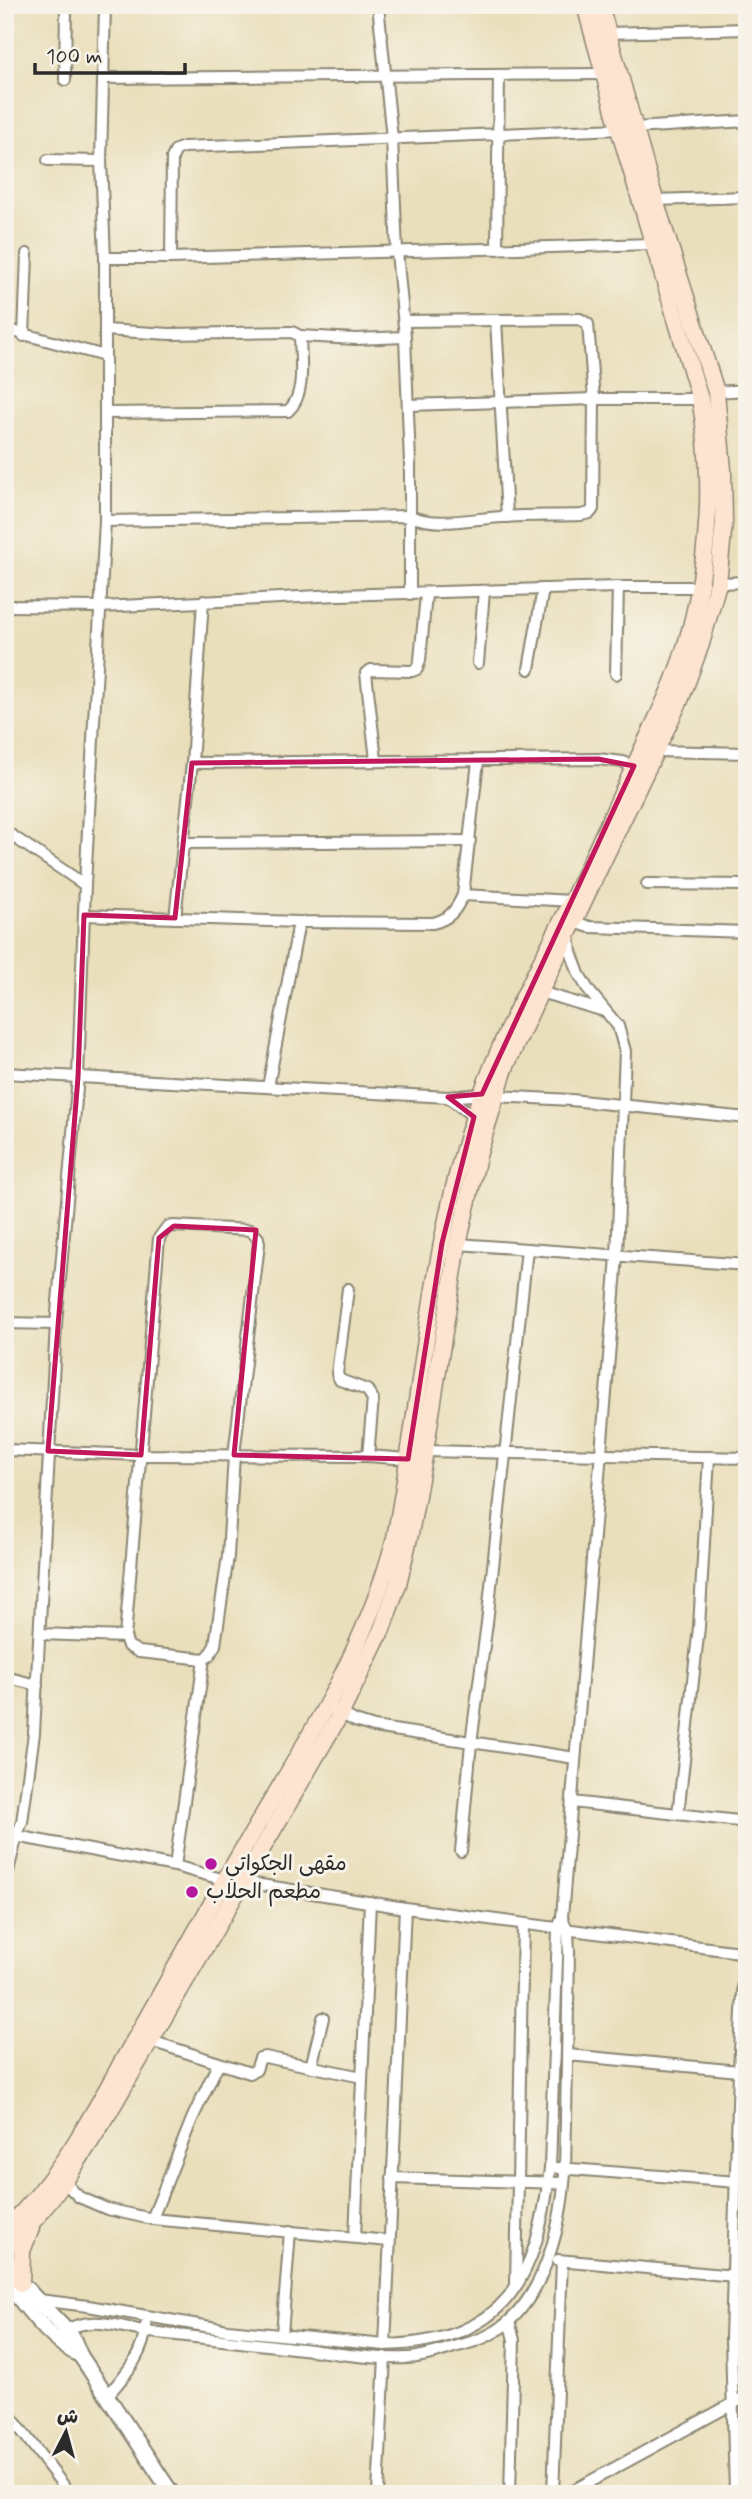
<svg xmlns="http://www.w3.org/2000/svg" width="752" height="2499" font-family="Mynerve,'Playpen Sans Arabic',sans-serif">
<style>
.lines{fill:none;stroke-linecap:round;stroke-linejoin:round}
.minor-casing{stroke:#8a8573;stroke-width:14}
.tertiary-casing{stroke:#8a8573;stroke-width:18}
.secondary-casing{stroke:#8a8573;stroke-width:19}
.minor{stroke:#fff;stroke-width:10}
.tertiary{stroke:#fff;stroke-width:14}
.secondary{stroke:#fde4d0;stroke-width:16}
.marked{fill:none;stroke:#c2185b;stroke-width:5;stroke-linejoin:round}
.poi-dot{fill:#b5179e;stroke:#f7f3e8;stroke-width:2.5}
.labels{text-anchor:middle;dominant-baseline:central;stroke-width:6;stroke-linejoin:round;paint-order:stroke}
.poi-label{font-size:21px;fill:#2b2b2b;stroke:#f7f3e8;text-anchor:start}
</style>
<rect width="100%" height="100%" fill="#f7f3e8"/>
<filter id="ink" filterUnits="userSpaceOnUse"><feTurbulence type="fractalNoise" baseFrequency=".0143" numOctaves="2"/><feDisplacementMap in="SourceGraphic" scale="14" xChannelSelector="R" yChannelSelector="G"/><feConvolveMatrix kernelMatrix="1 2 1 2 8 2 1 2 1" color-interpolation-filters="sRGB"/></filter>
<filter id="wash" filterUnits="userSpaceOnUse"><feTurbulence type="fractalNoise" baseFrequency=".00686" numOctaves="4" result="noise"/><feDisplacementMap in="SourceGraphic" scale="28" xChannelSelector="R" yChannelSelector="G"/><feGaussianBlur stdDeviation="1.57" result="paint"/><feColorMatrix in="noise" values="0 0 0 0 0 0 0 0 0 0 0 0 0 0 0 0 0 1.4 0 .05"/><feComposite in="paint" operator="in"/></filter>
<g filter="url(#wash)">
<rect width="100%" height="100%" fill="#eadfbb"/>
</g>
<g filter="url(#ink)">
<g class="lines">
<defs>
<g id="minor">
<path d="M 378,5 L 392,138 L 397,252 L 405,337 L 410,463 L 410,594"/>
<path d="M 609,33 L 747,29"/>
<path d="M 104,78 L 604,74"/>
<path d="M 65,80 L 66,5"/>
<path d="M 48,160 L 101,161"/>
<path d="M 655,200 L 747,197"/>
<path d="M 497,249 L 499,75"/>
<path d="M 105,258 L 171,258 L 652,244"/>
<path d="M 171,258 L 172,158 L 176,150 L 184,147 L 619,129 L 747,121"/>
<path d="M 496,320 L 507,517"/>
<path d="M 5,329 L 105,356"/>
<path d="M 105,330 L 170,334 L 292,332 L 300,336 C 300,358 307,394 288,411 L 106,413"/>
<path d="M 24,336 L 27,254"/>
<path d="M 300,336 L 356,339 L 405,337"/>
<path d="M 716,392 L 747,390"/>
<path d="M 409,405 L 594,399 L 700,399"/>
<path d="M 105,521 L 410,516 C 439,528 473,518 503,517 C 529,515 555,516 581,515 L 590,513 L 593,509 L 594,399 L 588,324 L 580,319 L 404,321"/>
<path d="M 718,583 L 747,582"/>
<path d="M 5,606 L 101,607 L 338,595 L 618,587 L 700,587"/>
<path d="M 478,663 L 484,591"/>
<path d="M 529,669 L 543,589"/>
<path d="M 616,674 L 618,587"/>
<path d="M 655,751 L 747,753"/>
<path d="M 376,760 L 366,673 L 371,670 L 412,671 L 417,669 L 420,660 L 426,594"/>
<path d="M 192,763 L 598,759 L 623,762 L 634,766"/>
<path d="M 5,831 L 85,885"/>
<path d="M 183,843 L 470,841"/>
<path d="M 647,884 L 747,885"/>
<path d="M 463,895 L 572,901"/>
<path d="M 84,915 L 299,922 L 433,923 C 450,919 456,910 463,895 L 478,761"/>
<path d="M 175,918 L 192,763 L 203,601"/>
<path d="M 574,922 L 590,927 L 747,932"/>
<path d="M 540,992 L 604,1011"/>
<path d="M 5,1073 L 448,1097 L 482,1094"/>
<path d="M 268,1087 L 299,922"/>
<path d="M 496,1096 L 571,1100 L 747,1118"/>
<path d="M 448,1097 L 474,1117"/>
<path d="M 458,1244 L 747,1265"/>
<path d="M 348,1289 L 337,1374 L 340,1380 L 367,1390 L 373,1399 L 368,1456"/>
<path d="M 5,1323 L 56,1324"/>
<path d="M 5,1450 L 141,1455 L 368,1456 L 408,1459"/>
<path d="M 425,1451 L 747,1458"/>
<path d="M 40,1634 L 125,1637"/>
<path d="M 5,1677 L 37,1685"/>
<path d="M 327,1706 L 355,1721 L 374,1727 L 575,1758"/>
<path d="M 572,1802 L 747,1822"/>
<path d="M 678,1814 L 699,1627 L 709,1457"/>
<path d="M 5,1834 L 175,1866 L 225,1880"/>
<path d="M 461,1851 L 471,1743 L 487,1623 L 527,1249"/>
<path d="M 175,1866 L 204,1659 L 209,1656 L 215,1645 L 228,1556 L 234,1455 L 259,1244 L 258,1238 L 250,1230 L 174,1226 L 167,1227 L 159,1238 L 125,1637 L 128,1646 L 139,1652 L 204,1659"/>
<path d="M 243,1882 L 405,1908 L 747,1953"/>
<path d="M 5,1883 L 17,1835 L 22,1822 L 34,1733 L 56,1324 L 78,1077 L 85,885 L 105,521 L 105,258 L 101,161 L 105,5"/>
<path d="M 151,2041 L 250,2073 L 256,2070 L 260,2058 L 265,2057 L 362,2077"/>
<path d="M 568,2055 L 739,2071"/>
<path d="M 311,2067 L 323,2018"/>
<path d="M 558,2168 L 737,2182"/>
<path d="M 392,2178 L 564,2183"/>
<path d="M 61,2179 L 79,2197 L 107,2209 L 152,2219 L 389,2241"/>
<path d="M 152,2219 L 192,2119 L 218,2064"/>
<path d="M 355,2237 L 370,1902"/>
<path d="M 558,2260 L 735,2276"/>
<path d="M 516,2284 L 523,1925"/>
<path d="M 39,2300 L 88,2306 L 228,2330 L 385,2345 C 507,2341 537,2279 550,2168 L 558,1929 L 562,1917 L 609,1357 L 617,1256 L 625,1051 L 618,1026 L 589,991 L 579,974 L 571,952 L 569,935"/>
<path d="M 509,2321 L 514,2340 L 510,2494"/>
<path d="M 63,2333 C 90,2313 120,2328 150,2332 C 200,2338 251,2343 302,2349 C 337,2353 373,2360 408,2358 C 424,2357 439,2352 454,2347 C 466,2344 478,2341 489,2335 C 543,2308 561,2228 565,2173 L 569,1952 L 568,1933 L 562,1917"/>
<path d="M 282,2334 L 290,2231"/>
<path d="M 385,2345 L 405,1908"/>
<path d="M 108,2395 C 126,2374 144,2354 146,2325"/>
<path d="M 5,2409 L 70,2494"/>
<path d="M 378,2494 L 385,2357"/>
<path d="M 553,2494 L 562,2261"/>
<path d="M 567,2494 L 747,2396"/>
<path d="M 735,2494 L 731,2338 L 739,2071 L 747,1916"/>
</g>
<g id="tertiary">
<path d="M 5,2260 L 21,2283 L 72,2336 L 80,2355 L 172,2494"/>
<path d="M 5,2281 C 25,2305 51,2343 80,2355"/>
</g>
<g id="secondary">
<path d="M 5,2230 C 58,2181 90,2119 125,2057 C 155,2003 186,1950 216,1896 C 281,1779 361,1670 395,1538 C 423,1393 430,1242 479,1102 C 503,1032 539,967 572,901 C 595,854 616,806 638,759 C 650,732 664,705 675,677 C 707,593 717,488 700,399 L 619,129 L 585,5"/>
<path d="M 5,2248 L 37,2217 L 65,2181 L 105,2119 L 341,1713 L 382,1629 L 398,1584 L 410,1534 L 425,1451 L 458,1244 L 478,1156 L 496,1096 L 505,1068 L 540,992 L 681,698 L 701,644 L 718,583 L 724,522 L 723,470 L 716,392 L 655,200 L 600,5"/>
<path d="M 21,2283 L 22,2251 L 31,2228"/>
</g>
</defs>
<!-- minor casing -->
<use href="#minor" class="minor-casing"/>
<!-- tertiary casing -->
<use href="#tertiary" class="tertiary-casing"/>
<!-- secondary casing -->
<use href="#secondary" class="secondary-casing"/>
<!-- minor -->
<use href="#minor" class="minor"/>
<!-- tertiary -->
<use href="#tertiary" class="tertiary"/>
<!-- secondary -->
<use href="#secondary" class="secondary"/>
</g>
</g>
<!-- marked area -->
<path class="marked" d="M 598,759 L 634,766 L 482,1094 L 448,1097 L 474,1117 L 442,1243 L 408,1459 L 234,1455 L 256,1230 L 174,1226 L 159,1238 L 141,1455 L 48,1451 L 78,1077 L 84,915 L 175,918 L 192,763 Z"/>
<!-- markers -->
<g class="poi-dot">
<circle cx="211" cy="1864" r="7"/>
<circle cx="192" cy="1892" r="7"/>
</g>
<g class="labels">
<!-- poi labels -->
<g class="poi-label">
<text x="225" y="1864">مقهى الجكواتي</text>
<text x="206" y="1892">مطعم الحلاب</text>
</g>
</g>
<!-- margin -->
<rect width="752" height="2499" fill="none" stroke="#f7f3e8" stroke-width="28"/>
<!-- north arrow -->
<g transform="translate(66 2432) rotate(6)" stroke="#f7f3e8" stroke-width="5" paint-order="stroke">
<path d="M0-5L12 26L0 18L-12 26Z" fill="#2b2b2b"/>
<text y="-10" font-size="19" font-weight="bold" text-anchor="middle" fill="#2b2b2b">ش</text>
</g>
<!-- scale -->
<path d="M35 63v10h150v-10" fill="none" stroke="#2b2b2b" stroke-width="3.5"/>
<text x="46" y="63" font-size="21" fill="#2b2b2b" stroke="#f7f3e8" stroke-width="5" paint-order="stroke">100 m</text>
</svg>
